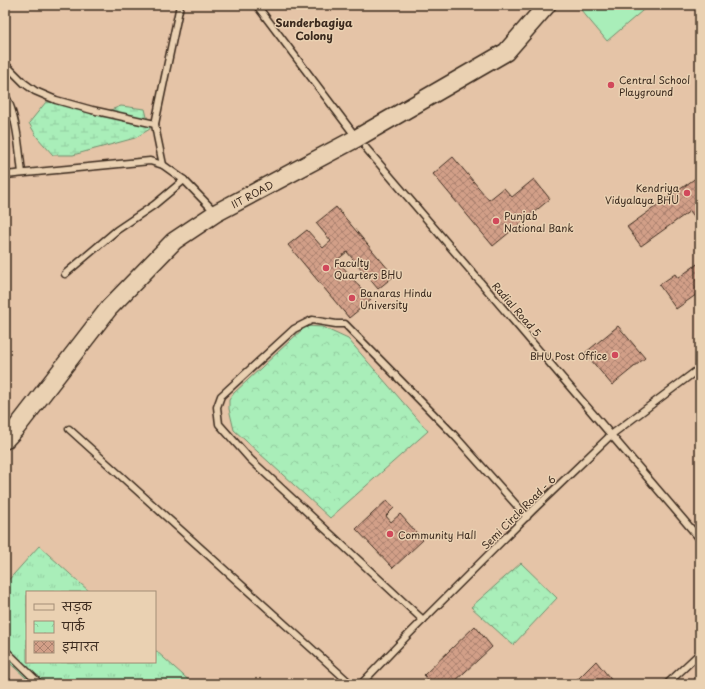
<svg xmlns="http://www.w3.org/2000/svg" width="705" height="689" font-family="'Playpen Sans','Playpen Sans Deva',sans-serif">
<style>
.grass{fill:url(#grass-tufts);stroke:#728c6c}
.wetland{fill:url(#wetland-marsh);stroke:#728c6c}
.park{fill:url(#park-crowns);stroke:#728c6c}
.pitch{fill:#a9eeb9;stroke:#728c6c}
.building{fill:url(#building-cross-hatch);stroke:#3b2a1e}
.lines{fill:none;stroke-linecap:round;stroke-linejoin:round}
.lane-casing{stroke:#3b2a1e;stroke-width:9}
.secondary-casing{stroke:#3b2a1e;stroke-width:20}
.lane{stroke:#ead1b2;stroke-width:6}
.secondary{stroke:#ead1b2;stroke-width:17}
.poi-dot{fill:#d1495b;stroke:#ead1b2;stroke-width:1.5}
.labels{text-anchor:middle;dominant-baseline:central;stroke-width:3;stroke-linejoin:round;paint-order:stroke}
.poi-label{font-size:10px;fill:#3b2a1e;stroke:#ead1b2;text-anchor:start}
.street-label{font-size:10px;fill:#3b2a1e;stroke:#ead1b2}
.neighbourhood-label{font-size:11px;font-weight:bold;fill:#3b2a1e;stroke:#ead1b2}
</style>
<defs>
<pattern id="grass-tufts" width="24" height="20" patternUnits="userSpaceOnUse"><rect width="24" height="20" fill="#a9eeb9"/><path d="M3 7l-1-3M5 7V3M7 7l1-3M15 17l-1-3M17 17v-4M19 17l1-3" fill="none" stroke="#92cc9f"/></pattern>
<pattern id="wetland-marsh" width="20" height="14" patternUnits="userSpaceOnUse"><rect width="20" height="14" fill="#a9eeb9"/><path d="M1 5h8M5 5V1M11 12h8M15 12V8" fill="none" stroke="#92cc9f"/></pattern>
<pattern id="park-crowns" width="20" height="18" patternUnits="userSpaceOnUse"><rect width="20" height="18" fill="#a9eeb9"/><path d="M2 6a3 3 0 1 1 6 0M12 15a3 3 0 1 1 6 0" fill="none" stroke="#92cc9f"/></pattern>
<pattern id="building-cross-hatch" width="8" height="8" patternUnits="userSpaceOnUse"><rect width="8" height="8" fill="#d29f88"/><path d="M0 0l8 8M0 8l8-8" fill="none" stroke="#ac826f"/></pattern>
</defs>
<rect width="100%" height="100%" fill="#e5c4a7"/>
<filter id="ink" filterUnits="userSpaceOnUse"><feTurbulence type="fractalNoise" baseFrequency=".025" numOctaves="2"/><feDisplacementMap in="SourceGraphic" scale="8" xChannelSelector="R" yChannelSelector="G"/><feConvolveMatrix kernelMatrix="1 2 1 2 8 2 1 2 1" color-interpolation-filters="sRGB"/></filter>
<g filter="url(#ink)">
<!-- grass -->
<path class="grass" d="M 39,546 L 90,592 L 27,592 L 27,662 L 155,662 L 155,650 L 193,684 L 33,684 L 5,659 L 5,584 Z"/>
<!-- wetland -->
<path class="wetland" d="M 46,102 L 67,103 L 81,111 L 100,114 L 121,106 L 145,109 L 150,129 L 135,138 L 73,155 L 53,155 L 37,137 L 29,123 Z"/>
<!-- park -->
<g class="park">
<path d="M 306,326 L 322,327 L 348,339 L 428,431 L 330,518 L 234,430 L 229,409 L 229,400 L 234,393 Z"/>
<path d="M 521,563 L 557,598 L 513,645 L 471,607 Z"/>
</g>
<!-- pitch -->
<path class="pitch" d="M 586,5 L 649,5 L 607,41 L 581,10 Z"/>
<!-- building -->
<g class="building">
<path d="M 453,157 L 489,200 L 504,188 L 512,197 L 534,179 L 550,199 L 493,246 L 433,174 Z"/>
<path d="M 700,175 L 700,224 L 690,211 L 641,246 L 627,227 Z"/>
<path d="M 336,207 L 394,276 L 378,289 L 347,252 L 337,260 L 371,300 L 349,318 L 288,245 L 307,230 L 323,248 L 331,241 L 316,223 Z"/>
<path d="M 700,262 L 700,292 L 676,309 L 659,285 L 675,274 L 678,278 Z"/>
<path d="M 618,326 L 645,358 L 612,385 L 585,353 Z"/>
<path d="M 387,500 L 394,508 L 386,516 L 391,522 L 400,514 L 423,540 L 393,568 L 356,529 Z"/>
<path d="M 475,626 L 492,647 L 452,684 L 432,684 L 424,675 Z"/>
<path d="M 596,661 L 613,682 L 611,684 L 573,684 Z"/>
</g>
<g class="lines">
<defs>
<g id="lane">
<path d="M 258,7 L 356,137"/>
<path d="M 5,64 L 24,83 L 35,91 L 56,100 L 92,110 L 155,124"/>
<path d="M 5,95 C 17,115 19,149 22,173"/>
<path d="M 365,147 L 700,539"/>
<path d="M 163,165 L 157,136 L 155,124 L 180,5"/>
<path d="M 5,175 L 150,161 L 163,165 L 184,180 L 215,212"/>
<path d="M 65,274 L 117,230 L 154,205 L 184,180"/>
<path d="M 69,429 L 351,684"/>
<path d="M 423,620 L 250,459 L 219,424 L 217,407 L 221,396 L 294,329 L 312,320 L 336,324 L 345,324 L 454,435 L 527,517"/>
<path d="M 5,650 L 40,684"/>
<path d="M 361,684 L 407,636 L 533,510 L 611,435 L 700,368"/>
<path d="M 667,684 L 700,653"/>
</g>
<path id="secondary" d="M 5,440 L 17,427 L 109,308 L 174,241 L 216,213 L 357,138 L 506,52 L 547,5"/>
</defs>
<!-- lane casing -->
<use href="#lane" class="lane-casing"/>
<!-- secondary casing -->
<use href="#secondary" class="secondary-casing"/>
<!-- lane -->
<use href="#lane" class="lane"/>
<!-- secondary -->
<use href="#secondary" class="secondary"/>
</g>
</g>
<!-- markers -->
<g class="poi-dot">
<circle cx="611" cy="85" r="4"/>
<circle cx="687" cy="193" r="4"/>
<circle cx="496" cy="221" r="4"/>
<circle cx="326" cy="268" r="4"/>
<circle cx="352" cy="298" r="4"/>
<circle cx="615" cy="355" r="4"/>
<circle cx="390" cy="534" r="4"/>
</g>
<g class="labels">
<!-- poi labels -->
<g class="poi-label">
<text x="619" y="79">Central School<tspan x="619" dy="12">Playground</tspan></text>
<text x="679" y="187" text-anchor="end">Kendriya<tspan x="679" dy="12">Vidyalaya BHU</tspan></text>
<text x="504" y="215">Punjab<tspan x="504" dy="12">National Bank</tspan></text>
<text x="334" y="262">Faculty<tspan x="334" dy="12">Quarters BHU</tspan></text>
<text x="360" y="292">Banaras Hindu<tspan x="360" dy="12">University</tspan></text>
<text x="607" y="355" text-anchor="end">BHU Post Office</text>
<text x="398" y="534">Community Hall</text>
</g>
<!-- street labels -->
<g class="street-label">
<text transform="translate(252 194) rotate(-28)">IIT ROAD</text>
<text transform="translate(517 309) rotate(49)">Radial Road 5</text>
<text transform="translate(518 512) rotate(-45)">Semi Circle Road - 6</text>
</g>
<!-- neighbourhood labels -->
<g class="neighbourhood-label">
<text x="314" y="22">Sunderbagiya<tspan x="314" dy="13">Colony</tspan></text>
</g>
</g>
<!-- margin -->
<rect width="705" height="689" fill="none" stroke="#ead1b2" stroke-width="20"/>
<rect x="10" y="10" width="685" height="669" fill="none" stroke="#3b2a1e" stroke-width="1.5" filter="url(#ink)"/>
<!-- legend -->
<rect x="26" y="591" width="130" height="72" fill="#ead1b2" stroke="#a48e77"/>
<rect x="34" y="604" width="20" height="6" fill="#ead1b2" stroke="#a48e77"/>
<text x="62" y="611" font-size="12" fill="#3b2a1e">सड़क</text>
<rect x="34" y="621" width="20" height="12" fill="url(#park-crowns)" stroke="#a48e77"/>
<text x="62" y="631" font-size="12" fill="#3b2a1e">पार्क</text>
<rect x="34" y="641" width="20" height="12" fill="url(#building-cross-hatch)" stroke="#a48e77"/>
<text x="62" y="651" font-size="12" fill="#3b2a1e">इमारत</text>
</svg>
